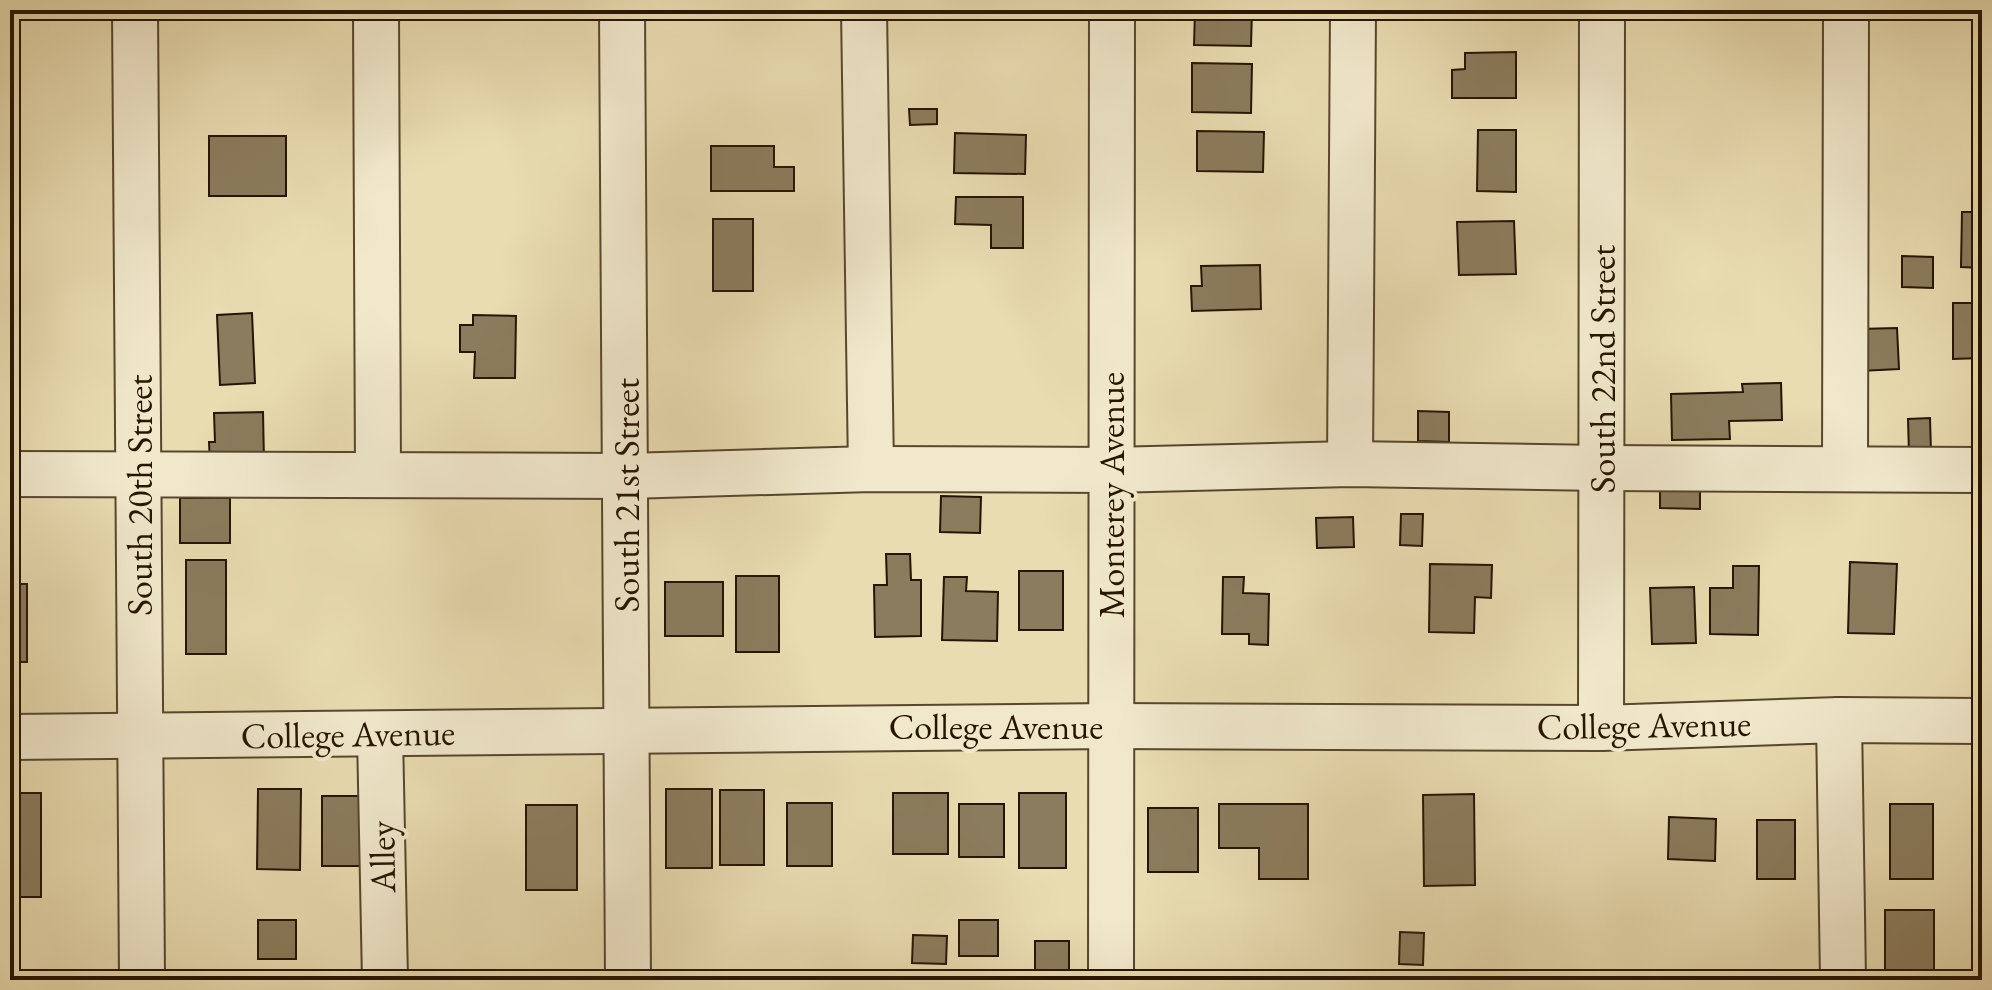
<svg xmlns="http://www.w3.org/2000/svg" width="1992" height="990" font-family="'EB Garamond',serif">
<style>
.building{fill:#8b7c5d;stroke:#261501;stroke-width:2}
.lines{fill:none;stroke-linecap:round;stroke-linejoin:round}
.minor-casing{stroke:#57472d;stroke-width:48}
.minor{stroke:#f1e8cc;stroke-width:44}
.labels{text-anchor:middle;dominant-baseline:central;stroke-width:8;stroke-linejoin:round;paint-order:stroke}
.street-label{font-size:36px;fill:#261501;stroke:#f1e8cc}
</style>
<rect width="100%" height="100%" fill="#e9dcb1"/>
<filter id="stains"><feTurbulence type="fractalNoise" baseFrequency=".0025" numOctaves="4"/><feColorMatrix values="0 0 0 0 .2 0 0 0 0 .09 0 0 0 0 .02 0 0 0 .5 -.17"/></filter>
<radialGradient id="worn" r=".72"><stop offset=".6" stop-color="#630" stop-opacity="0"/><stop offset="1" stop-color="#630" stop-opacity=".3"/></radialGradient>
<!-- building -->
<g class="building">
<path d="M 1195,10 L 1252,10 L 1251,46 L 1194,45 Z"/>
<path d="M 1516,52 L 1516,98 L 1452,98 L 1452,70 L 1465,69 L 1465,53 Z"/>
<path d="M 1192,63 L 1252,64 L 1251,113 L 1192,112 Z"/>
<path d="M 909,109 L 937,109 L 937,124 L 910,125 Z"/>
<path d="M 1478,130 L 1516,130 L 1516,192 L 1477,191 Z"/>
<path d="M 1197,131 L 1264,132 L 1263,172 L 1197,171 Z"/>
<path d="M 955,133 L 1026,135 L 1025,174 L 954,173 Z"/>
<rect x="209" y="136" width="77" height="60"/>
<path d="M 711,146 L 774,146 L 774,167 L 794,167 L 794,191 L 711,191 Z"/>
<path d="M 956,197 L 1023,197 L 1023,248 L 991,248 L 991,225 L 955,224 Z"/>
<path d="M 1962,212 L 1982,212 L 1982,268 L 1961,267 Z"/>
<rect x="713" y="219" width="40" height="72"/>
<path d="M 1514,221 L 1516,274 L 1459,275 L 1457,222 Z"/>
<path d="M 1902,256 L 1933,257 L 1933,288 L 1902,287 Z"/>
<path d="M 1260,265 L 1261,309 L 1192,311 L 1191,286 L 1202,286 L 1201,266 Z"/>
<path d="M 1953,303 L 1982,303 L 1982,358 L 1953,359 Z"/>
<path d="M 252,313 L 255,383 L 220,385 L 217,315 Z"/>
<path d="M 473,315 L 516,316 L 515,378 L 474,378 L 475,352 L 460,352 L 460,325 L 473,325 Z"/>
<path d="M 1897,328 L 1899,369 L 1860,371 L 1858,329 Z"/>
<path d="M 1781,383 L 1782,420 L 1729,421 L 1730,439 L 1672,440 L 1671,394 L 1743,392 L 1742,384 Z"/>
<path d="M 1418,411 L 1449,412 L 1449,442 L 1418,441 Z"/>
<path d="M 263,412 L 264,462 L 210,464 L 209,442 L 215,442 L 214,413 Z"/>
<path d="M 1930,418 L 1931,453 L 1909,454 L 1908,419 Z"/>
<path d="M 1660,488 L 1700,488 L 1700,509 L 1660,508 Z"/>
<path d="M 941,496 L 981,497 L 980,533 L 940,532 Z"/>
<rect x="180" y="498" width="50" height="45"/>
<path d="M 1401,514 L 1423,514 L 1422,546 L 1400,545 Z"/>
<path d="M 1353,517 L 1354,547 L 1317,548 L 1316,518 Z"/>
<path d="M 886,554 L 910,554 L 911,580 L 921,580 L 921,636 L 875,637 L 874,585 L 887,585 Z"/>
<rect x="186" y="560" width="40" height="94"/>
<path d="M 1850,562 L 1897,564 L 1894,634 L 1848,633 Z"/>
<path d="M 1430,564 L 1492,565 L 1491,598 L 1475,597 L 1474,633 L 1429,632 Z"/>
<path d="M 1733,566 L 1759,566 L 1758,635 L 1710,634 L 1710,588 L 1733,588 Z"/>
<rect x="1019" y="571" width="44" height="59"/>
<rect x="736" y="576" width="43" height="76"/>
<path d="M 944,577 L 967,577 L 966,591 L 998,592 L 997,641 L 942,640 Z"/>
<path d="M 1223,577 L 1244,577 L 1243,593 L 1269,594 L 1268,645 L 1249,644 L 1249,634 L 1222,634 Z"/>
<rect x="665" y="582" width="58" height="54"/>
<rect x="10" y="584" width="17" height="78"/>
<path d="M 1694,587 L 1696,643 L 1652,644 L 1650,588 Z"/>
<path d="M 258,789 L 301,789 L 300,870 L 257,869 Z"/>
<rect x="666" y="789" width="46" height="79"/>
<rect x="720" y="790" width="44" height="75"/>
<rect x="10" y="793" width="31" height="104"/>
<rect x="893" y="793" width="55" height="61"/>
<rect x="1019" y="793" width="47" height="75"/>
<path d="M 1474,794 L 1475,885 L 1424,886 L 1423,795 Z"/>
<rect x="322" y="796" width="45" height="70"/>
<rect x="787" y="803" width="45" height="63"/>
<rect x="959" y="804" width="45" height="53"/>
<path d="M 1219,804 L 1308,804 L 1308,879 L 1259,879 L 1259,848 L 1219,848 Z"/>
<rect x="1890" y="804" width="43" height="75"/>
<rect x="526" y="805" width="51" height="85"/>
<rect x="1148" y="808" width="50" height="64"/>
<path d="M 1669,817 L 1716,819 L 1715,861 L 1668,859 Z"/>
<rect x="1757" y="820" width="38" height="59"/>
<rect x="1885" y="910" width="49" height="65"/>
<rect x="258" y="920" width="38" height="39"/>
<rect x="959" y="920" width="39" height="36"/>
<path d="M 1400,932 L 1424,933 L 1423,965 L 1399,964 Z"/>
<path d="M 913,935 L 947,936 L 946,964 L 912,963 Z"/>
<rect x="1035" y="941" width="34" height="29"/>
</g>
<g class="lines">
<defs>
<g id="minor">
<path d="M 135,10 L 142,980"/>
<path d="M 376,10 L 378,475"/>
<path d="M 622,10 L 628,980"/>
<path d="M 864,10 L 871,469"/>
<path d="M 1350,464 L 1353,10"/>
<path d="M 1845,469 L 1846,10"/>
<path d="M 10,474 L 627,476 L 871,469 L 1111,470 L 1350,464 L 1602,468 L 1982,470"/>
<path d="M 1839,720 L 1843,980"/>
<path d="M 1601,728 L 1602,10"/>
<path d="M 380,735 L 385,980"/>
<path d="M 10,737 L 1110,726 L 1601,728 L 1839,720 L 1982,721"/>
<path d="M 1111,980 L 1112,10"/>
</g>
</defs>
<!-- minor casing -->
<use href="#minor" class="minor-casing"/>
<!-- minor -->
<use href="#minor" class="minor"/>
</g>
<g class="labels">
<!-- street labels -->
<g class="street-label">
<text transform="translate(1602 369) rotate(-90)">South 22nd Street</text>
<text transform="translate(139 495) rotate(-90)">South 20th Street</text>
<text transform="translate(626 495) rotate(-90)">South 21st Street</text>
<text transform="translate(1111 495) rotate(-90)">Monterey Avenue</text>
<text transform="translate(1644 725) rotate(-1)">College Avenue</text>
<text x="996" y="726">College Avenue</text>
<text transform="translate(348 734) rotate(-1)">College Avenue</text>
<text transform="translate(382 857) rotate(-91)">Alley</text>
</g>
</g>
<!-- margin -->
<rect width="1992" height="990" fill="none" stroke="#e9dcb1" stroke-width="40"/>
<rect x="12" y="12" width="1968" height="966" fill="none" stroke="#261501" stroke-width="4"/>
<rect x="20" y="20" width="1952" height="950" fill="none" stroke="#261501" stroke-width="2"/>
<rect width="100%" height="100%" filter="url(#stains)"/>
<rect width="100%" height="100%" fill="url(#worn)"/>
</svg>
